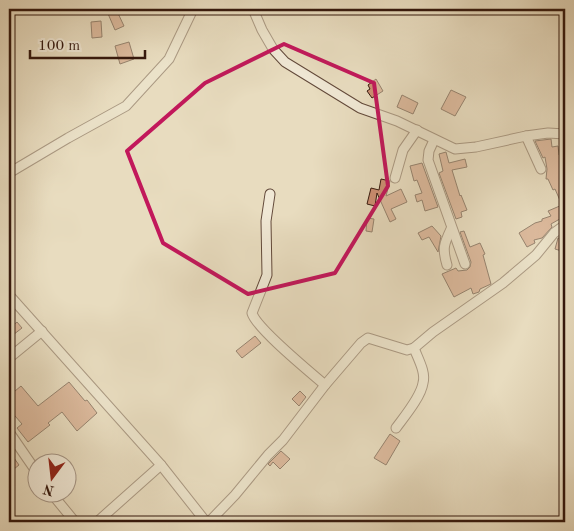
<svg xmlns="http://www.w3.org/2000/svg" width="574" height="531" font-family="'Old Standard TT',serif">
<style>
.building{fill:#ce9074;stroke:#35180d}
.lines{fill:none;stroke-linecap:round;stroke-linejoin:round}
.minor-casing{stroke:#62493a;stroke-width:11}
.minor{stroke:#f0e8d5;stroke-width:9}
.marked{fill:none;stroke:#c2185b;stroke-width:4;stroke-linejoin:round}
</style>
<rect width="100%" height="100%" fill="#e8dcbf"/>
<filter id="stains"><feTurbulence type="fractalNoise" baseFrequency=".004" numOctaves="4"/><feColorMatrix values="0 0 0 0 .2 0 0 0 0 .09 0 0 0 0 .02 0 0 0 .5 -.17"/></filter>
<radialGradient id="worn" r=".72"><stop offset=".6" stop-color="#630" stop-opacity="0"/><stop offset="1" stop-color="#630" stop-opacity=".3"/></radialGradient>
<!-- building -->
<g class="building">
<path d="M 106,9 L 116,9 L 124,26 L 115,30 Z"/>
<path d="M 101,21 L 102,37 L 92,38 L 91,22 Z"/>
<path d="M 129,42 L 134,59 L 120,64 L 115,46 Z"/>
<path d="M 376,79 L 383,91 L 372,98 L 367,91 L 370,89 L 368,85 Z"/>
<path d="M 451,90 L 466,97 L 455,116 L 441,109 Z"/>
<path d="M 402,95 L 418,103 L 413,114 L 397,107 Z"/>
<path d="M 551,139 L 552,147 L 558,146 L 559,155 L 565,153 L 565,166 L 563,167 L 563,184 L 565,183 L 565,216 L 551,224 L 552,227 L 542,238 L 534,240 L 535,243 L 527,247 L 519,233 L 535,223 L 542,221 L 542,219 L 551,216 L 548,211 L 562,205 L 555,189 L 553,190 L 548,179 L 546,179 L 547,169 L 545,157 L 543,158 L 535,141 Z"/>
<path d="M 446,152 L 449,163 L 465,159 L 467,167 L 452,170 L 460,196 L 461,195 L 467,210 L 461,212 L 462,217 L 456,219 L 439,173 L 443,171 L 439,154 Z"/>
<path d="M 422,163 L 438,207 L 425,211 L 422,200 L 417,202 L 415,195 L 422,193 L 417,180 L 414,181 L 410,166 Z"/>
<path d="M 381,179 L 390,181 L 386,196 L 401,189 L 407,202 L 391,209 L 396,219 L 390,222 L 377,193 L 375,206 L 367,204 L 371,188 L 379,190 Z"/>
<path d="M 367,218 L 374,219 L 372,232 L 366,231 Z"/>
<path d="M 432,226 L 441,236 L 438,252 L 429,237 L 422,240 L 418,233 Z"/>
<path d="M 464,231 L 470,247 L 480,243 L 485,254 L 483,255 L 491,284 L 480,289 L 479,292 L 473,294 L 471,288 L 454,297 L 442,274 L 456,268 L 458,271 L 467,270 L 470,267 L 471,262 L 460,232 Z"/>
<path d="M 558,238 L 565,240 L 565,252 L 555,249 Z"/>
<path d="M 17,322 L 22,328 L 9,338 L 9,329 Z"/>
<path d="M 255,336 L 261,343 L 242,358 L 236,351 Z"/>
<path d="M 69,382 L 85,401 L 87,400 L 97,413 L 77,431 L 62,412 L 48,423 L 50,425 L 28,442 L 17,428 L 22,424 L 9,409 L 9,396 L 21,386 L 38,406 Z"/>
<path d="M 300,391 L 306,397 L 299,406 L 292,399 Z"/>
<path d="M 390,434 L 400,441 L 386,465 L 374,458 Z"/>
<path d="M 9,451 L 19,465 L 9,473 Z"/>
<path d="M 281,451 L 290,459 L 280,469 L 273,462 L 270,466 L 268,464 Z"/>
</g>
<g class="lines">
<defs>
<g id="minor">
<path d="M 253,9 L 262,30 L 273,49 L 285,62 L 360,108 L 397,121 L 455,149 L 476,147 L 526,136 L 548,133 L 565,134"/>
<path d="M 526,136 L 541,169"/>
<path d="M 434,140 L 429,151 L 428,160 L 465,264"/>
<path d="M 9,173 L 68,138 L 126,106 L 169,59 L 193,9"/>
<path d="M 395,178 L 403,150 L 417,130"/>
<path d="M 270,194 L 266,221 L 267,275 L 252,313 C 256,328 310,372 325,385"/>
<path d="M 447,265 C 442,248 444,244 451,229"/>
<path d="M 9,295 L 161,465 L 206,522"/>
<path d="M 9,358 L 42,331"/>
<path d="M 396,428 C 404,417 421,397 423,383 C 426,372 418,359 414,348"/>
<path d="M 9,432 L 38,474"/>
<path d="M 52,494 L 75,522"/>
<path d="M 97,522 L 161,465"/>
<path d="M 209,522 L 235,495 L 268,455 L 283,440 L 325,385 L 361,343 L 368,338 L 407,350 L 414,348 L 433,332 L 503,283 L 536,255 L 554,233 L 565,225"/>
</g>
</defs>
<!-- minor casing -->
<use href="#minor" class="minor-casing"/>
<!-- minor -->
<use href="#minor" class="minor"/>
</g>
<!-- marked area -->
<path d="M0 0H574V531H0ZM 284,44 L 374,83 L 388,186 L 335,273 L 248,294 L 163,243 L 127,151 L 205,83 Z" fill="#e8dcbf" fill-opacity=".55" fill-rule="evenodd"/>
<path class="marked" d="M 284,44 L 374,83 L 388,186 L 335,273 L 248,294 L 163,243 L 127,151 L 205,83 Z"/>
<!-- margin -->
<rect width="574" height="531" fill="none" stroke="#e8dcbf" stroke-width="30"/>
<rect x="10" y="10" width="554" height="511" fill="none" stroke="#35180d" stroke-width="2.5"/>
<rect x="15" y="15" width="544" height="501" fill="none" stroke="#35180d"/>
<!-- north arrow -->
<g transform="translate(52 478) rotate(195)"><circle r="24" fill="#f0e8d5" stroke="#a59585"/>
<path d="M0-4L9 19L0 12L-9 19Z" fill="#8f2418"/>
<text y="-8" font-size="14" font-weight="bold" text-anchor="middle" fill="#35180d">N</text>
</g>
<!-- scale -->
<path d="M30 50v8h115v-8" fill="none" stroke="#35180d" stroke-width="2.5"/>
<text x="38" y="50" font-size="15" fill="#35180d" stroke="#f0e8d5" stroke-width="4" paint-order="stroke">100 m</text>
<rect width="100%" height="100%" filter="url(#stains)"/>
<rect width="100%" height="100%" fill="url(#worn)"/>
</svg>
